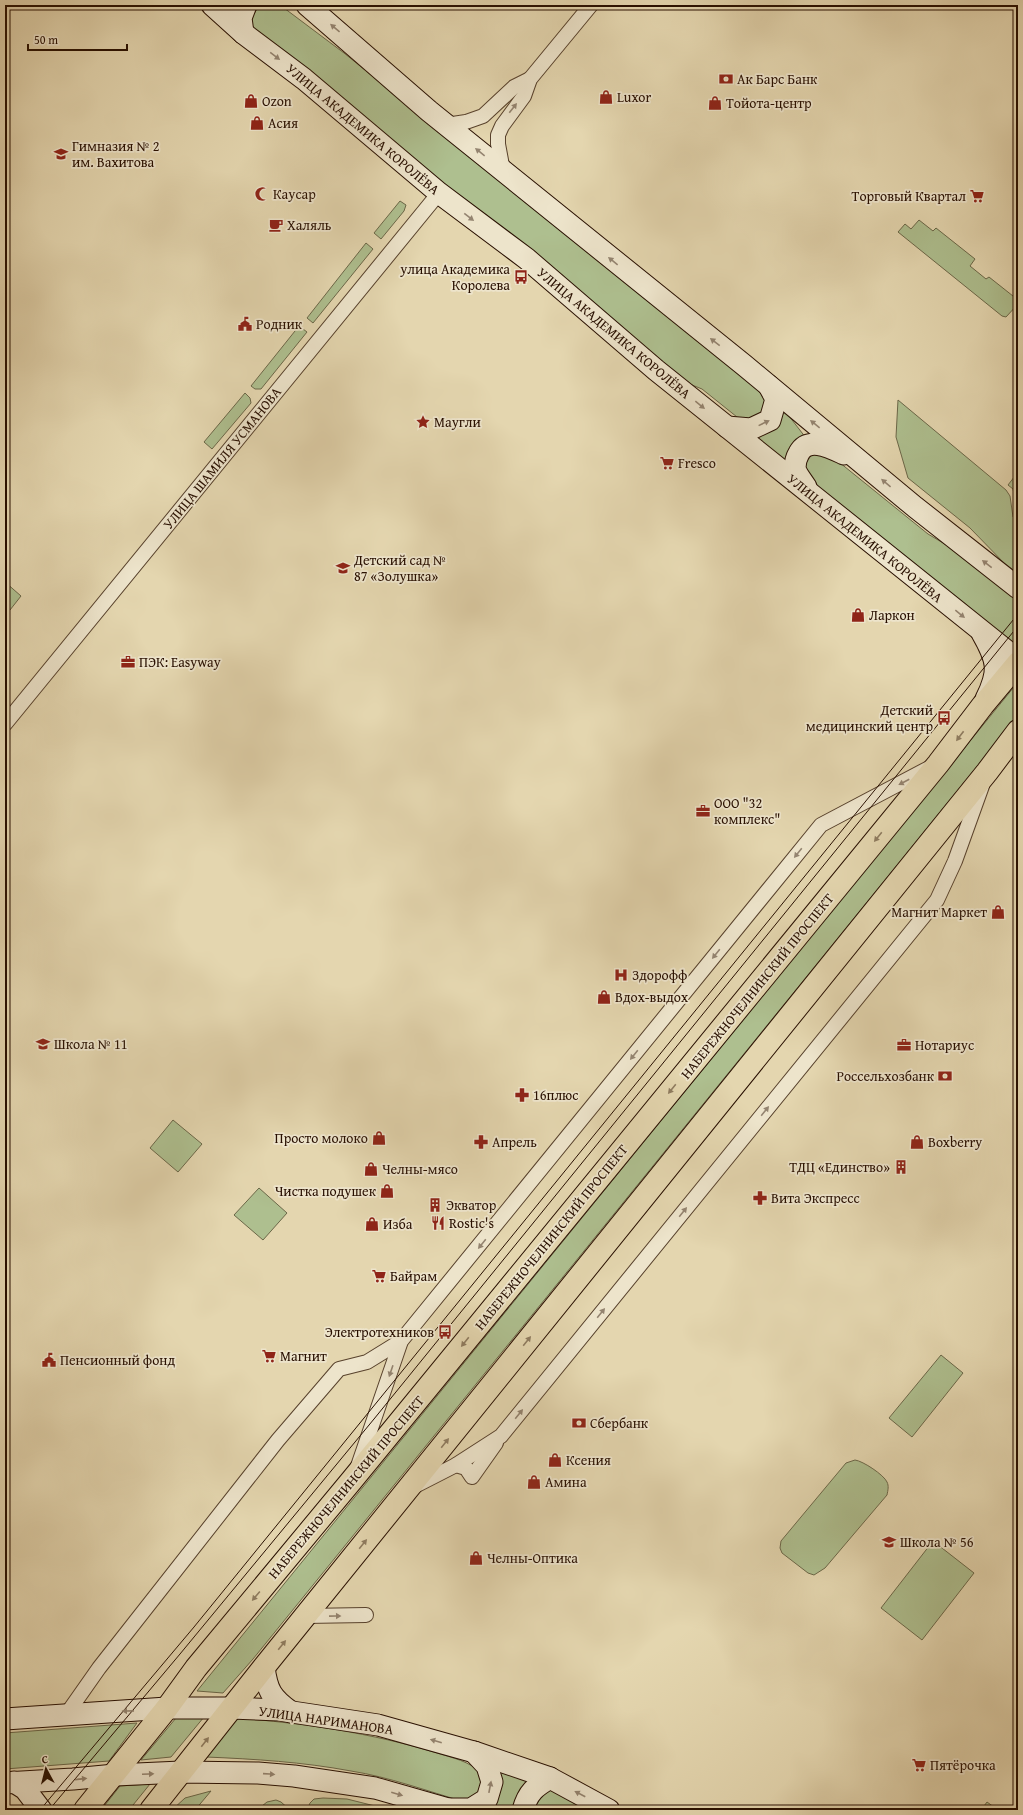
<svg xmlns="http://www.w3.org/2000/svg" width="1023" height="1815" font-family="'Gentium Book Plus',serif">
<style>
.green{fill:#aebf8f;stroke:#6b6748}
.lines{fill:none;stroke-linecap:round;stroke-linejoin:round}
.street-casing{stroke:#57412c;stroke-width:16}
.secondary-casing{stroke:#280f00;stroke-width:23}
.primary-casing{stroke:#280f00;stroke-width:24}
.street{stroke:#ede4cb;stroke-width:14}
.secondary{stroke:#ede4cb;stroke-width:21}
.primary{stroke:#e4d6af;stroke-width:22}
.tram{stroke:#280f00;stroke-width:1}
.oneway{fill:#948470}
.oneway2{fill:#8f7c60}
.labels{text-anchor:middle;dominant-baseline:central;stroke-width:3.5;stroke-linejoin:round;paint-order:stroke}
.poi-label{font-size:14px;fill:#280f00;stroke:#ede4cb;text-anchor:start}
.street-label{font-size:14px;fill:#280f00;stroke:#ede4cb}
</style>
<rect width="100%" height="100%" fill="#e4d6af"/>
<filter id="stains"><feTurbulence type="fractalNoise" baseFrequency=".005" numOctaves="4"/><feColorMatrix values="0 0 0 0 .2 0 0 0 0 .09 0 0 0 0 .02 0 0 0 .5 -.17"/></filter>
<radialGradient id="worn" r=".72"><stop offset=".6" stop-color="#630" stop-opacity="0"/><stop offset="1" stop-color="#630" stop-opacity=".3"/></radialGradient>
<!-- green -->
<g class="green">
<path d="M 260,5 L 280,5 L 344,53 L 766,394 L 765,414 L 742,421 L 702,389 L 687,383 L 253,29 L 251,18 Z"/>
<path d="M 400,201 L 406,205 L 404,211 L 381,239 L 374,233 Z"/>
<path d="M 919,220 L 933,231 L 936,228 L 975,259 L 970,266 L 986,279 L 989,277 L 1018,300 L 1018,304 L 1006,317 L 1002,316 L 898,232 L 905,224 L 911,229 Z"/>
<path d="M 366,243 L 373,249 L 313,323 L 307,318 Z"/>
<path d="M 299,326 L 307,332 L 261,389 L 255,389 L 251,386 Z"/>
<path d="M 245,393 L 250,398 L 251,403 L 212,449 L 204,442 Z"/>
<path d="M 898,400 L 1006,490 L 1010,496 L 1013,517 L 1018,521 L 1018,574 L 1006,565 L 970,528 L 908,478 L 896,437 Z"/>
<path d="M 782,407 L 806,438 L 784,463 L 753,439 Z"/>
<path d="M 814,453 L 829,454 L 928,534 L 970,559 L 1018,597 L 1018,645 L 1016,648 L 810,481 L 804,466 L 810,457 Z"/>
<path d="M 1018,472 L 1018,514 L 1013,489 L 1008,485 Z"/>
<path d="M 5,582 L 21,596 L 10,610 L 5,606 Z"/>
<path d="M 1018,682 L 1018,716 L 253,1659 L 223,1693 L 197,1691 Z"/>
<path d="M 173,1120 L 202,1144 L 178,1172 L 150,1148 Z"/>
<path d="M 259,1188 L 287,1213 L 263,1240 L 234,1215 Z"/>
<path d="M 941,1355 L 963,1373 L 912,1437 L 889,1418 Z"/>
<path d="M 855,1460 C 863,1461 884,1475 887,1482 C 889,1486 888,1490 887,1495 L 825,1568 L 814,1575 L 808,1573 L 782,1553 L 780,1548 L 781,1541 L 846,1463 Z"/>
<path d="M 933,1541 L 974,1573 L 922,1640 L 881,1608 Z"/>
<path d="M 204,1717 L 171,1757 L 141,1760 L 176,1718 Z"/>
<path d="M 236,1718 C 303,1723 372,1733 437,1753 C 453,1758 469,1761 481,1773 L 482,1791 L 465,1802 C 427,1791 389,1777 351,1771 C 303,1762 254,1759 206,1757 Z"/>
<path d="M 137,1723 L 109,1761 L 5,1769 L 5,1733 Z"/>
<path d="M 499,1768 L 534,1781 L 514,1810 L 481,1810 Z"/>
<path d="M 150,1784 L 129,1810 L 101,1810 L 120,1786 Z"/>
<path d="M 548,1788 L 589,1810 L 531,1810 Z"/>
<path d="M 211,1791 L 195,1810 L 172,1810 L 185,1798 Z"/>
<path d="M 323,1798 L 347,1799 L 391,1810 L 307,1810 L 310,1803 L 314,1799 Z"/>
<path d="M 276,1800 L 281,1802 L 290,1810 L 257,1810 L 267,1802 Z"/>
<path d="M 987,1802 L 998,1810 L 981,1810 Z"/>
</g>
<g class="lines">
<defs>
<g id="street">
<path d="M 446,125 L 466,122 L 483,116 L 514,87 L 530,79"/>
<path d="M 503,171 L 498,144 L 498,135 L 502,126 L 524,96 L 530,79 L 591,5"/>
<path d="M 5,724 L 439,193"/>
<path d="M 456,1465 L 466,1468 L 472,1477 L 496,1443"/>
<path d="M 358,1466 L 401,1341 L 821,825 L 929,768"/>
<path d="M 415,1486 L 456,1465 L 501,1436 L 937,900 L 955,861 L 982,786"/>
<path d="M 305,1616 L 366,1615"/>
<path d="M 66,1715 L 99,1668 L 278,1440 L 339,1369 L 367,1362 L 401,1341"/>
</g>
<g id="secondary">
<path d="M 212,5 L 243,33 L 304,79 L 439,193 L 527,259 L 656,370 L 1018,660"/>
<path d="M 307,5 L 429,111 L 744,365 L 915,507 L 1018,588"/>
<path d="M 243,33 L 241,18 L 246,5"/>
<path d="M 727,427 L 751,429 L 770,420 L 776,399 L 769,386"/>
<path d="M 806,487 C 803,482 796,474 795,468 C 795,463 796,458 799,453 C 808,436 831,448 844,454"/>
<path d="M 982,633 C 998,661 1000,671 986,699"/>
<path d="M 264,1667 C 267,1690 271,1698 291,1712"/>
<path d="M 5,1719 L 167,1708 L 231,1708 L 279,1710 L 378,1725 L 474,1752 L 550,1778 L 609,1810"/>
<path d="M 14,1782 L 25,1789 L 41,1810"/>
<path d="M 5,1783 L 73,1779 L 115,1775 L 181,1772 L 258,1773 L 294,1776 L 375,1788 L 452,1810"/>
<path d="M 449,1809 L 471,1809 L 487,1799 L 492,1782 L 487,1766 L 474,1752"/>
<path d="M 523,1810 C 528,1792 535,1787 550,1778"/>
</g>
<g id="primary">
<path d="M 85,1810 L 167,1708 L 196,1668 L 352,1480 L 938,764 L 983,705 L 1018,663"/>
<path d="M 151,1810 L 264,1667 L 987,772 L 1018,731"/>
</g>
</defs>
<!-- street casing -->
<use href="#street" class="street-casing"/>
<!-- secondary casing -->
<use href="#secondary" class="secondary-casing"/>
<!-- primary casing -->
<use href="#primary" class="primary-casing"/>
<!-- street -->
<use href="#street" class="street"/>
<!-- secondary -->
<use href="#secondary" class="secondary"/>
<!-- primary -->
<use href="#primary" class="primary"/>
<!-- tram -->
<g class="tram">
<path d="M 40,1810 L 194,1627 L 1018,614"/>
<path d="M 49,1810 L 180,1654 L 374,1419 L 1018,626"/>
</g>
</g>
<!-- one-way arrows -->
<defs><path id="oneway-solid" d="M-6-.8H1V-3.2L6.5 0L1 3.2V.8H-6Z"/></defs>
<g class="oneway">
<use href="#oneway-solid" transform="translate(335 28) rotate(-140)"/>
<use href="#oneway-solid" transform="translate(275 56) rotate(37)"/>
<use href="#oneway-solid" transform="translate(513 108) rotate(-52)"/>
<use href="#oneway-solid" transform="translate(480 152) rotate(-141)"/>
<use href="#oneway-solid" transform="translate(469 217) rotate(38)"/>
<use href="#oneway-solid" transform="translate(613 261) rotate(-141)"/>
<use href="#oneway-solid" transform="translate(715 342) rotate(-142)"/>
<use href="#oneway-solid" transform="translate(700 405) rotate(39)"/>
<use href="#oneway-solid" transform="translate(764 423) rotate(-26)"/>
<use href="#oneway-solid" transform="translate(815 424) rotate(-141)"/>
<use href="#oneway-solid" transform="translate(886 483) rotate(-140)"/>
<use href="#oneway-solid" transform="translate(987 564) rotate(-142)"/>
<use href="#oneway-solid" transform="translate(960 614) rotate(39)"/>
<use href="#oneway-solid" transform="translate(904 782) rotate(152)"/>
<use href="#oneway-solid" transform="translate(798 853) rotate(129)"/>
<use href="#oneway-solid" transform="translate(716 954) rotate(129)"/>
<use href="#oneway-solid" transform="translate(634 1055) rotate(129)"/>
<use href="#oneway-solid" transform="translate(765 1111) rotate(-51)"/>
<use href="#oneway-solid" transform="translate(683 1212) rotate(-51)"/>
<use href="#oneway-solid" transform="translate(482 1244) rotate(129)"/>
<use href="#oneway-solid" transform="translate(601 1313) rotate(-51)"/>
<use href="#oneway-solid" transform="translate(391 1371) rotate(109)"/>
<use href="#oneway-solid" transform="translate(519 1414) rotate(-51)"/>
<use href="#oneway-solid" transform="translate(335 1616) rotate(-1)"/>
<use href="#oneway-solid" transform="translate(128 1711) rotate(179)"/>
<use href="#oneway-solid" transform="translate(436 1741) rotate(-164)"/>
<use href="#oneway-solid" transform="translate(148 1774) rotate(-2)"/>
<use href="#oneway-solid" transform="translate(269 1774) rotate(4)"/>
<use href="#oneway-solid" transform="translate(81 1779) rotate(-6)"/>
<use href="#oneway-solid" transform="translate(490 1787) rotate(-79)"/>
<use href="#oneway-solid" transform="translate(397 1794) rotate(16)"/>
<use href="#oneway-solid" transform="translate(580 1794) rotate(-152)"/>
</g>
<g class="oneway2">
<use href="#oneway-solid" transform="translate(960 736) rotate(127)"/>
<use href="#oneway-solid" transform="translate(878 837) rotate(129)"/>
<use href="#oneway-solid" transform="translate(672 1089) rotate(129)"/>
<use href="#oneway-solid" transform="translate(527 1341) rotate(-51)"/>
<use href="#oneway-solid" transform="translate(465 1342) rotate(129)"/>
<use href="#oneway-solid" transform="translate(445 1443) rotate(-51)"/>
<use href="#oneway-solid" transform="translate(363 1544) rotate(-51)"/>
<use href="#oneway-solid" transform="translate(256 1596) rotate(130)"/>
<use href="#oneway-solid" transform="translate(282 1645) rotate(-51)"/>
<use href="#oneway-solid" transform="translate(205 1742) rotate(-52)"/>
</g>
<!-- icons -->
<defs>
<symbol id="bank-bare" viewBox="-9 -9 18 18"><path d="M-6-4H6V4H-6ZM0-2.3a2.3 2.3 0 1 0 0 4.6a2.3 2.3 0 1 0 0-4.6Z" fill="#8f2418" stroke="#ede4cb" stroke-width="2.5" paint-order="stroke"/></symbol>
<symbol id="shop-bare" viewBox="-9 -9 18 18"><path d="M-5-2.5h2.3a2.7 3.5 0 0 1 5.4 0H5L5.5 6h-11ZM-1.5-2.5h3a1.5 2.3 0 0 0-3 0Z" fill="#8f2418" stroke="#ede4cb" stroke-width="2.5" paint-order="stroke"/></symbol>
<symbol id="school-bare" viewBox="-9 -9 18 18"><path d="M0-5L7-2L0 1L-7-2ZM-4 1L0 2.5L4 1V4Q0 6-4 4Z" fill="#8f2418" stroke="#ede4cb" stroke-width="2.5" paint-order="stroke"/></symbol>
<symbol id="mosque-bare" viewBox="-9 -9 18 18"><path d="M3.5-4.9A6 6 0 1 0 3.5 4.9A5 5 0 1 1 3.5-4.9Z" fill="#8f2418" stroke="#ede4cb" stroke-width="2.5" paint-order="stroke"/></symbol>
<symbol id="supermarket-bare" viewBox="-9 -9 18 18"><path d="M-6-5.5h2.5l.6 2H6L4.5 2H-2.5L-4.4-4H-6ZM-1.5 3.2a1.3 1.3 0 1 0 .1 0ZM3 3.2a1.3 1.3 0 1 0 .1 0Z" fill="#8f2418" stroke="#ede4cb" stroke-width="2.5" paint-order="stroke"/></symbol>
<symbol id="cafe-bare" viewBox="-9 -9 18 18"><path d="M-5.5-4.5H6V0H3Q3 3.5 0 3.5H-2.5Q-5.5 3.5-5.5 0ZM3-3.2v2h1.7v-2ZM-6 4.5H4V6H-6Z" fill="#8f2418" stroke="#ede4cb" stroke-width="2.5" paint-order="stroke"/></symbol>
<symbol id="bus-bare" viewBox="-9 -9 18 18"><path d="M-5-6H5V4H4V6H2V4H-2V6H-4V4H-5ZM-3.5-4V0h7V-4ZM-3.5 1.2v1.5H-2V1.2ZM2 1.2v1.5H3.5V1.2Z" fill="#8f2418" stroke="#ede4cb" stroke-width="2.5" paint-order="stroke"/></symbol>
<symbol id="civic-bare" viewBox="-9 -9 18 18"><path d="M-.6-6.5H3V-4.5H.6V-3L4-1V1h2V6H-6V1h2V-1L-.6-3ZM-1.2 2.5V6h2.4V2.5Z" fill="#8f2418" stroke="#ede4cb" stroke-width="2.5" paint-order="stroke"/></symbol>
<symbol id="sight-bare" viewBox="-9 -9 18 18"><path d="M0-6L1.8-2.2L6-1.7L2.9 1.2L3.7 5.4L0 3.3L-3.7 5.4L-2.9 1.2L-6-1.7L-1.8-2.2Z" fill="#8f2418" stroke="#ede4cb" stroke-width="2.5" paint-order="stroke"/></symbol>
<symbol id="office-bare" viewBox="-9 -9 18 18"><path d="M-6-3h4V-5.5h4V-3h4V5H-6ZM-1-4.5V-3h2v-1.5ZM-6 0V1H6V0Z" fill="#8f2418" stroke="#ede4cb" stroke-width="2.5" paint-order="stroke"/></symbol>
<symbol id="hospital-bare" viewBox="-9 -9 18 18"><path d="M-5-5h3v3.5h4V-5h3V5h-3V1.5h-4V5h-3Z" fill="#8f2418" stroke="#ede4cb" stroke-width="2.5" paint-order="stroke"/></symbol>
<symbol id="pharmacy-bare" viewBox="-9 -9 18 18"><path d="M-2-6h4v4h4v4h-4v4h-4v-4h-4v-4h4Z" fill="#8f2418" stroke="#ede4cb" stroke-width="2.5" paint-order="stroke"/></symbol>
<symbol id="building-bare" viewBox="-9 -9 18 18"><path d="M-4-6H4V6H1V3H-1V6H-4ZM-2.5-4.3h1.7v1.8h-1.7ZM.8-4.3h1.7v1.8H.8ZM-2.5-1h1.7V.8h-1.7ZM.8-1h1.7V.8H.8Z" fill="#8f2418" stroke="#ede4cb" stroke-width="2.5" paint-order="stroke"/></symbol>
<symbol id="restaurant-bare" viewBox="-9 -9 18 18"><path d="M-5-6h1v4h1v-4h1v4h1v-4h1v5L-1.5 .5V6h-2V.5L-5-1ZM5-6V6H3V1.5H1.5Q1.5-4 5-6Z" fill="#8f2418" stroke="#ede4cb" stroke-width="2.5" paint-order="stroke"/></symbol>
</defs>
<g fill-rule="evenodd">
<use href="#bank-bare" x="716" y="69" width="20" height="20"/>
<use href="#shop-bare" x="596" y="87" width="20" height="20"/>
<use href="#shop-bare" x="241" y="91" width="20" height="20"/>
<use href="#shop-bare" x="705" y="93" width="20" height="20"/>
<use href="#shop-bare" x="247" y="113" width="20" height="20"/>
<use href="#school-bare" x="51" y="144" width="20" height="20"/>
<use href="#mosque-bare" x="252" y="184" width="20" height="20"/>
<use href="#supermarket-bare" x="967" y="186" width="20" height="20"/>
<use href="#cafe-bare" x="266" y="215" width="20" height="20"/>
<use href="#bus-bare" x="511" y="267" width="20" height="20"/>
<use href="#civic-bare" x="235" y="314" width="20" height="20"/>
<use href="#sight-bare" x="413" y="412" width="20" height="20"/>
<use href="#supermarket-bare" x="657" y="453" width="20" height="20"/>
<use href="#school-bare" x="333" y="558" width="20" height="20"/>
<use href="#shop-bare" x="848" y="605" width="20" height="20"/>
<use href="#office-bare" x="118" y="652" width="20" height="20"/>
<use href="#bus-bare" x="934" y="708" width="20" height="20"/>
<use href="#office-bare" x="693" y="801" width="20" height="20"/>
<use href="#shop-bare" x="988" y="902" width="20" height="20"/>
<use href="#hospital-bare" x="611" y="965" width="20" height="20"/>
<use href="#shop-bare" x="594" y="987" width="20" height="20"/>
<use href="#school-bare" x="33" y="1034" width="20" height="20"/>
<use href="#office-bare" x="894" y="1035" width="20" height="20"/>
<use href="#bank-bare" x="935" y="1066" width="20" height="20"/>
<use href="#pharmacy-bare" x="512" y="1085" width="20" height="20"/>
<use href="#shop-bare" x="369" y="1128" width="20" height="20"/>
<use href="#pharmacy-bare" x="471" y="1132" width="20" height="20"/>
<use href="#shop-bare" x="907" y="1132" width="20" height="20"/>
<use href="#building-bare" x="891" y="1157" width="20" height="20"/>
<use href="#shop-bare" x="361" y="1159" width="20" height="20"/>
<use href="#shop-bare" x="377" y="1181" width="20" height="20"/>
<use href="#pharmacy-bare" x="750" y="1188" width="20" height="20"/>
<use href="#building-bare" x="425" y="1195" width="20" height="20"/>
<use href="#restaurant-bare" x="428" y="1213" width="20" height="20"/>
<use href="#shop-bare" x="362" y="1214" width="20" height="20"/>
<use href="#supermarket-bare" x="369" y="1266" width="20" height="20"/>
<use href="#bus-bare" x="435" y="1322" width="20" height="20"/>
<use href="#supermarket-bare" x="259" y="1346" width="20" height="20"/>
<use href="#civic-bare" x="39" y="1350" width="20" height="20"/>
<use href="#bank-bare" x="569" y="1413" width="20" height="20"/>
<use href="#shop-bare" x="545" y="1450" width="20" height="20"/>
<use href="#shop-bare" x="524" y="1472" width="20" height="20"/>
<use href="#school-bare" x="879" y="1532" width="20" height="20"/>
<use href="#shop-bare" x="466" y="1548" width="20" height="20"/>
<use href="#supermarket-bare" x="909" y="1755" width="20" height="20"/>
</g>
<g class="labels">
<!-- poi labels -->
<g class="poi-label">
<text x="737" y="79">Ак Барс Банк</text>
<text x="617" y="97">Luxor</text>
<text x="262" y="101">Ozon</text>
<text x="726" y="103">Тойота-центр</text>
<text x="268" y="123">Асия</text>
<text x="72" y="146">Гимназия № 2<tspan x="72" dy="16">им. Вахитова</tspan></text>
<text x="273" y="194">Каусар</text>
<text x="966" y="196" text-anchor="end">Торговый Квартал</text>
<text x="287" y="225">Халяль</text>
<text x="510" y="269" text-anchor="end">улица Академика<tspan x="510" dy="16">Королева</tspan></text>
<text x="256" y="324">Родник</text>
<text x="434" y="422">Маугли</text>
<text x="678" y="463">Fresco</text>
<text x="354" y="560">Детский сад №<tspan x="354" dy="16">87 «Золушка»</tspan></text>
<text x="869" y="615">Ларкон</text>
<text x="139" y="662">ПЭК: Easyway</text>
<text x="933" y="710" text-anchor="end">Детский<tspan x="933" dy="16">медицинский центр</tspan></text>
<text x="714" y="803">ООО "32<tspan x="714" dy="16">комплекс"</tspan></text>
<text x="987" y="912" text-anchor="end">Магнит Маркет</text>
<text x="632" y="975">Здорофф</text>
<text x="615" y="997">Вдох-выдох</text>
<text x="54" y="1044">Школа № 11</text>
<text x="915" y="1045">Нотариус</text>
<text x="934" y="1076" text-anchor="end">Россельхозбанк</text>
<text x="533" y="1095">16плюс</text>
<text x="368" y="1138" text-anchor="end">Просто молоко</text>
<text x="492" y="1142">Апрель</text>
<text x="928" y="1142">Boxberry</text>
<text x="890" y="1167" text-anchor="end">ТДЦ «Единство»</text>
<text x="382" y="1169">Челны-мясо</text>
<text x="376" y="1191" text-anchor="end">Чистка подушек</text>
<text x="771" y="1198">Вита Экспресс</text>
<text x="446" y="1205">Экватор</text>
<text x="449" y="1223">Rostiс's</text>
<text x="383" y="1224">Изба</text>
<text x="390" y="1276">Байрам</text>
<text x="434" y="1332" text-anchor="end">Электротехников</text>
<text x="280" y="1356">Магнит</text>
<text x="60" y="1360">Пенсионный фонд</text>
<text x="590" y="1423">Сбербанк</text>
<text x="566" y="1460">Ксения</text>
<text x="545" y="1482">Амина</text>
<text x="900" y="1542">Школа № 56</text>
<text x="487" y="1558">Челны-Оптика</text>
<text x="930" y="1765">Пятёрочка</text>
</g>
<!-- street labels -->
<g class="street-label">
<text transform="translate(363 129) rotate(40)">УЛИЦА АКАДЕМИКА КОРОЛЁВА</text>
<text transform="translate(614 333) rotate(40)">УЛИЦА АКАДЕМИКА КОРОЛЁВА</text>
<text transform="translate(222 458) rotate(-51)">УЛИЦА ШАМИЛЯ УСМАНОВА</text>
<text transform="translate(865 538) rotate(39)">УЛИЦА АКАДЕМИКА КОРОЛЁВА</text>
<text transform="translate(757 986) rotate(-51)">НАБЕРЕЖНОЧЕЛНИНСКИЙ ПРОСПЕКТ</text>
<text transform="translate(551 1237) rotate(-51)">НАБЕРЕЖНОЧЕЛНИНСКИЙ ПРОСПЕКТ</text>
<text transform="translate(346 1487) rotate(-50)">НАБЕРЕЖНОЧЕЛНИНСКИЙ ПРОСПЕКТ</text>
<text transform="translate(326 1720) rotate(8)">УЛИЦА НАРИМАНОВА</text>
</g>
</g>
<!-- margin -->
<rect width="1023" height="1815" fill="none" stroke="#e4d6af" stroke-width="20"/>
<rect x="6" y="6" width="1011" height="1803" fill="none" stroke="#280f00" stroke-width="2"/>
<rect x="10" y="10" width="1003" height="1795" fill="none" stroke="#280f00"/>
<!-- north arrow -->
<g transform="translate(46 1769) rotate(353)" stroke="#ede4cb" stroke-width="3" paint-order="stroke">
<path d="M0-3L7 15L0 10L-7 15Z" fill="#280f00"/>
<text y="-6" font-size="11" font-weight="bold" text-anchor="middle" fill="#280f00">С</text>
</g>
<!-- scale -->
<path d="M28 44v6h99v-6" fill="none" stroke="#280f00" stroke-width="2"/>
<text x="34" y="44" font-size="12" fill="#280f00" stroke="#ede4cb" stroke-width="3" paint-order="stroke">50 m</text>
<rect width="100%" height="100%" filter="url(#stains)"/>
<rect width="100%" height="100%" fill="url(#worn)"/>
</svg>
